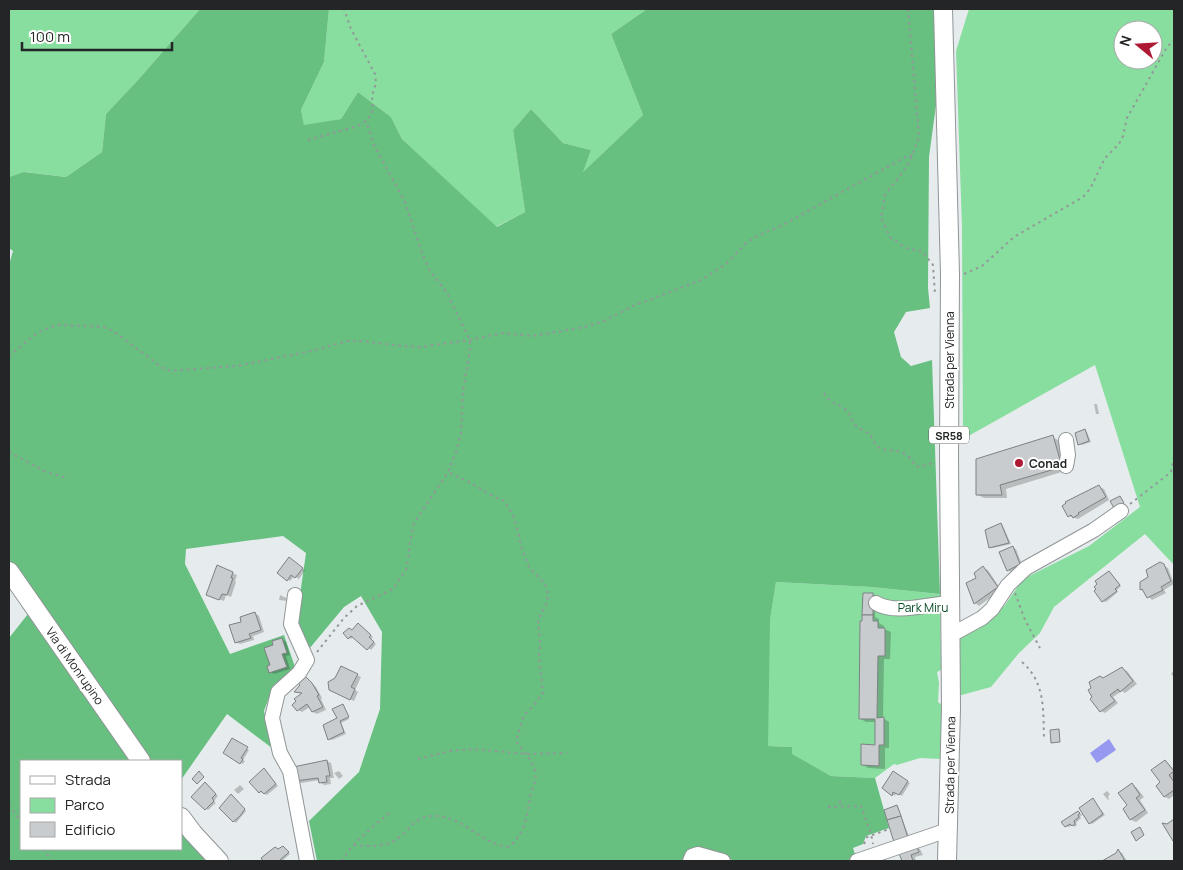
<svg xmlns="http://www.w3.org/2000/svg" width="1183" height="870" font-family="Manrope,sans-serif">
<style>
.green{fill:#88de9f;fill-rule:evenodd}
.forest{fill:#67bf80}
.water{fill:#9799f0}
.shadow{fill:#0003}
.building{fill:#c9cccf;stroke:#7e8184}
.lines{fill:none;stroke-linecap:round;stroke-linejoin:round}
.minor-casing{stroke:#909596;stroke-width:16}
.major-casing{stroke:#909596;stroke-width:20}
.path{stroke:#939899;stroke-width:2;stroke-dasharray:2.5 4;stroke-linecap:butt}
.minor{stroke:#fff;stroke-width:14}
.major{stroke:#fff;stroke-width:18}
.poi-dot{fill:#ae1a33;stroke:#fff;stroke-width:2}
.labels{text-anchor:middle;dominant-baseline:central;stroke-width:4;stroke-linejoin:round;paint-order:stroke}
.shield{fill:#fff;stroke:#656667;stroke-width:1}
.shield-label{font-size:11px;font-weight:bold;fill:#232526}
.street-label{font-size:12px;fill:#232526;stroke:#fff}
.poi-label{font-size:12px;font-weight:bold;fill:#232526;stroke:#fff;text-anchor:start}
.park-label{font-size:12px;fill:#034a22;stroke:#fff}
</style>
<rect width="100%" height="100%" fill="#e6eced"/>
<!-- green -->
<g class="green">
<path d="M 9,9 L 200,9 L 138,80 L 106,114 L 102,152 L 66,177 L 25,172 L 9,177 Z"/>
<path d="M 329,9 L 647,9 L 611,34 L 643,115 L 582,173 L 591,150 L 563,143 L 531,109 L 513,130 L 525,212 L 496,227 L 402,139 L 391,117 L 358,92 L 341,119 L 304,126 L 301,110 L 324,62 Z"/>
<path d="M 969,9 L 1174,9 L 1174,565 L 1145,534 L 1054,607 L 1040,633 L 1019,653 L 991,687 L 958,696 L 960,637 L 981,627 L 1005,605 L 1023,579 L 1089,546 L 1140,507 L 1095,365 L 963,439 L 962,228 L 956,51 ZM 1123,30 L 1153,30 L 1153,60 L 1123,60 Z"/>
<path d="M 776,582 L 871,587 L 940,594 L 941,670 L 937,672 L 939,683 L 938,702 L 942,705 L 941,759 L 920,758 L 897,765 L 894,764 L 875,778 L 831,776 L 791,754 L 792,747 L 768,746 L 401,614 L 770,619 Z"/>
</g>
<!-- forest -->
<g class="forest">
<path d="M 200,9 L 329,9 L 324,62 L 301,110 L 304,125 L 341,119 L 358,92 L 391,117 L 402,139 L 497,227 L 525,212 L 513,130 L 531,109 L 563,143 L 591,150 L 583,172 L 643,115 L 611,34 L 647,9 L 934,9 L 936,105 L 929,157 L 928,288 L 930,308 L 906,312 L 894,332 L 901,357 L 911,366 L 932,360 L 940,594 L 871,587 L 776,582 L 770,620 L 768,746 L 792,747 L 792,754 L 831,776 L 875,778 L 889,828 L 866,836 L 863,844 L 853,848 L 856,857 L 849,861 L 735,861 L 717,854 L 686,861 L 317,861 L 309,821 L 359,772 L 380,709 L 382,632 L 361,596 L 344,607 L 309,649 L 296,623 L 306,553 L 283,536 L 186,549 L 185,564 L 230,654 L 284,635 L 295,667 L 273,686 L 264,711 L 272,748 L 227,714 L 181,780 L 181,761 L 151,761 L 9,559 L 9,265 L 13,251 L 9,248 L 9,177 L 24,172 L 66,177 L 102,152 L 106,114 L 138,80 Z"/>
<path d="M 28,614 L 103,713 L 135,761 L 21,761 L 21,849 L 181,849 L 181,829 L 210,861 L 9,861 L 9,638 Z"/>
</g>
<!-- water -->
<path class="water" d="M 1109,739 L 1116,750 L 1097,763 L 1090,753 Z"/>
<!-- shadow -->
<g class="shadow">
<path d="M 1094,404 L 1097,404 L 1099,414 L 1096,414 Z"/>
<path d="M 1085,431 L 1087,432 L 1091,442 L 1082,445 L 1079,444 Z"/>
<path d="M 1052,437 L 1058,440 L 1068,470 L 1006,489 L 1007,498 L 984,498 L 978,495 Z"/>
<path d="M 1099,487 L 1104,489 L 1109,500 L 1078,519 L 1069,516 Z"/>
<path d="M 1001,524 L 1003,526 L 1011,544 L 993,548 L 990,547 Z"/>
<path d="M 1013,548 L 1016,549 L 1022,565 L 1011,572 L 1008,570 L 1001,553 Z"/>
<path d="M 292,560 L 305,570 L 299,579 L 294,576 L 290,581 L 279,573 Z"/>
<path d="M 1160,564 L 1168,568 L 1174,584 L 1164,590 L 1166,593 L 1152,600 L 1141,589 Z"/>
<path d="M 983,568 L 988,570 L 1001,590 L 979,606 L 975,603 L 977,578 Z"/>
<path d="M 232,573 L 237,575 L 235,581 L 236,582 L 231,597 L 226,595 L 224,601 L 212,597 Z"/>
<path d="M 1111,574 L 1121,586 L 1117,590 L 1118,592 L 1106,602 L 1103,601 Z"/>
<path d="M 864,594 L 876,595 L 875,617 L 879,619 L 879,623 L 884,626 L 884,629 L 891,632 L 890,659 L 884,659 L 883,718 L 889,722 L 889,748 L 885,748 L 885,769 L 868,768 L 862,764 L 876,746 L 876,722 L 866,722 L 861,719 Z"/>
<path d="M 280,595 L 288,599 L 288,601 L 279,600 Z"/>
<path d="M 255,613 L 259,616 L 264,632 L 253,636 L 254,640 L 240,644 L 236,642 L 243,622 Z"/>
<path d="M 361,626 L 373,637 L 371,639 L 376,644 L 371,650 L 354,636 L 351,639 L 349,638 L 352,631 Z"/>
<path d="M 282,639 L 286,642 L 290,655 L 286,656 L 290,669 L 274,674 L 270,672 L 274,646 Z"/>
<path d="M 1122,669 L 1127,671 L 1137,684 L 1125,693 L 1122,691 L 1113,697 L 1118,703 L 1105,713 L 1101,711 L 1104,679 Z"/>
<path d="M 1174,670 L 1174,677 L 1171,674 Z"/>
<path d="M 357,675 L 361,677 L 355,690 L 358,692 L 354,701 L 335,692 Z"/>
<path d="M 304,676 L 316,687 L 322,698 L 321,699 L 326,710 L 317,714 L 313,712 L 310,707 L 302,712 L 298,710 L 303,694 L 296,692 L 302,685 Z"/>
<path d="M 342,706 L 349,719 L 341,723 L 346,734 L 332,740 L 329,739 L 339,719 Z"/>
<path d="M 233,739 L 249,750 L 243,760 L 245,761 L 243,764 L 225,752 Z"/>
<path d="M 326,761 L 331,763 L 334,778 L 330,778 L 331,784 L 324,785 L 320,782 L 320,780 L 301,783 L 296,780 Z"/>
<path d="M 1165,761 L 1169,764 L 1174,771 L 1173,777 L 1174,795 L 1169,799 L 1165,797 L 1162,783 Z"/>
<path d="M 264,770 L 278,786 L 267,795 L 260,792 Z"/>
<path d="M 339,771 L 343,776 L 339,779 L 334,773 Z"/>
<path d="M 894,773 L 910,783 L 902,796 L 896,793 L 895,796 L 884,788 Z"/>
<path d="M 1132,784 L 1136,787 L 1144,797 L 1140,800 L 1148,813 L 1136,822 L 1131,820 L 1124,809 L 1129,805 Z"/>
<path d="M 208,785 L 218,796 L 214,801 L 216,803 L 208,810 L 206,809 Z"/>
<path d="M 240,785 L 244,789 L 238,794 L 234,790 Z"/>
<path d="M 1107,791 L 1110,794 L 1108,797 L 1109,799 L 1108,800 L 1103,794 Z"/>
<path d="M 231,795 L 246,811 L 236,823 L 234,821 Z"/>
<path d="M 1093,800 L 1105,815 L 1092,824 L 1090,823 Z"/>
<path d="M 898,807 L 910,839 L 898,843 Z"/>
<path d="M 1078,812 L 1083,815 L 1080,816 L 1081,818 L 1076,823 L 1077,825 L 1075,827 L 1072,825 L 1069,827 L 1066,826 Z"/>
<path d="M 283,847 L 290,854 L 282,861 L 265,861 L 263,858 Z"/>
<path d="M 916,847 L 920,849 L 923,855 L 915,857 L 916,861 L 903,861 L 900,852 Z"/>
<path d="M 1119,851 L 1122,853 L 1127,861 L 1104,861 L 1117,854 Z"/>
</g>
<!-- building -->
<g class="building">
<path d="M 1085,429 L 1089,441 L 1078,445 L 1075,433 Z"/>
<path d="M 1053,435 L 1062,467 L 1000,485 L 1002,495 L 976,495 L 976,459 Z"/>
<path d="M 1099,485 L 1106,497 L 1078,513 L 1079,514 L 1073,518 L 1071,515 L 1068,517 L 1062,506 L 1066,503 L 1065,502 Z"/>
<path d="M 1120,496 L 1124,503 L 1115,510 L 1110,501 Z"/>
<path d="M 1001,523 L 1009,543 L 989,548 L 985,530 Z"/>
<path d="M 1013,546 L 1020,564 L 1007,571 L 999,552 Z"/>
<path d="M 289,557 L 303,568 L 295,578 L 291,575 L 287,581 L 277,573 Z"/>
<path d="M 1160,562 L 1164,564 L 1171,581 L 1161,587 L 1163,590 L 1147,598 L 1142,589 L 1140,590 L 1140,582 L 1148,577 L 1146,570 Z"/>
<path d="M 217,565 L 233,572 L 231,578 L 233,578 L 227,595 L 222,594 L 219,600 L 206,595 Z"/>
<path d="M 983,566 L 998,587 L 974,604 L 966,583 L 976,578 L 974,573 Z"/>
<path d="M 1109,571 L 1120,585 L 1115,589 L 1117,591 L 1102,602 L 1094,591 L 1096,589 L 1094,587 L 1097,584 L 1095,581 Z"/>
<path d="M 863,593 L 873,593 L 873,615 L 862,615 Z"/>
<path d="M 255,612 L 261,630 L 249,634 L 251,638 L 235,643 L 229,625 L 241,622 L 240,617 Z"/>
<path d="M 862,615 L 873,615 L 873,621 L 878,621 L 878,628 L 885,628 L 885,656 L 878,656 L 877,718 L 884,717 L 884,745 L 879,745 L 879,766 L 861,765 L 861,744 L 875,745 L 875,719 L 859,719 L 860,621 L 862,621 Z"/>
<path d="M 358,623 L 371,635 L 369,637 L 374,642 L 367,650 L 351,636 L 348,639 L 343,633 L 349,628 L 352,630 Z"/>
<path d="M 282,638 L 287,653 L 282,654 L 287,667 L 269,673 L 267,666 L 270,665 L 264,648 L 273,645 L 272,641 Z"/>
<path d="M 341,666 L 358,674 L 351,687 L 355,689 L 350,700 L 329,690 L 328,682 L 335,678 Z"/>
<path d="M 1122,667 L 1133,681 L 1120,692 L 1118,689 L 1110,695 L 1115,701 L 1100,712 L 1090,699 L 1092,697 L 1088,690 L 1091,688 L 1089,682 L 1100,676 L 1103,678 Z"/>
<path d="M 304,675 L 312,683 L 319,695 L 317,696 L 323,707 L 312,712 L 307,704 L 297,711 L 292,705 L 296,701 L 294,699 L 302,693 L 294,692 L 300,685 L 297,682 Z"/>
<path d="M 343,704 L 349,717 L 340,721 L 344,732 L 328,740 L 323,725 L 337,718 L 332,709 Z"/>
<path d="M 1059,729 L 1060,742 L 1051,743 L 1050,730 Z"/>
<path d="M 232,738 L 248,747 L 241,758 L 243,759 L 240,764 L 223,753 Z"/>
<path d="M 327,760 L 330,776 L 326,776 L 327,782 L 319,783 L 318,778 L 295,781 L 293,767 Z"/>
<path d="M 1165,760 L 1174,771 L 1169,775 L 1174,782 L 1174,790 L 1164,797 L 1156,786 L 1160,782 L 1151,770 Z"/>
<path d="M 264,768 L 276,784 L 264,794 L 261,791 L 259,793 L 249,782 Z"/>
<path d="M 199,771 L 204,777 L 197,784 L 192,779 Z"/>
<path d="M 893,771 L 908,781 L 899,795 L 893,792 L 892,796 L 882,788 Z"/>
<path d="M 205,782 L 216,794 L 212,798 L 214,801 L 205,810 L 191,797 Z"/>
<path d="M 1132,783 L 1140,795 L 1136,798 L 1145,810 L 1130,820 L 1123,809 L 1127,805 L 1118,793 Z"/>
<path d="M 231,794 L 245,809 L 240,816 L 233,822 L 219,808 Z"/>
<path d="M 1093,798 L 1103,814 L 1089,824 L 1079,808 Z"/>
<path d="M 897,805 L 901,816 L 887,820 L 884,810 Z"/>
<path d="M 1078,811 L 1080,813 L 1078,815 L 1079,817 L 1074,821 L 1075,824 L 1072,826 L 1070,824 L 1065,827 L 1061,822 Z"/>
<path d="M 901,816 L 908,838 L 894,842 L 887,820 Z"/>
<path d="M 1174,819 L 1174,836 L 1173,841 L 1162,823 L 1167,824 Z"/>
<path d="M 1140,827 L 1144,835 L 1136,841 L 1131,832 Z"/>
<path d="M 916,845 L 919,852 L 911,855 L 913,861 L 902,861 L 898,851 Z"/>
<path d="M 283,846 L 289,852 L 280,860 L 281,861 L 263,861 L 261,858 L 275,847 L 278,849 Z"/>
<path d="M 1118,849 L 1125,861 L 1102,861 L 1116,853 Z"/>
</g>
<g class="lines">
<defs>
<g id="minor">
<path d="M 1066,440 L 1068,455 L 1066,466"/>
<path d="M 295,595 L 291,624 L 307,660 L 299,673 L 278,692 L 272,718 L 280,753 L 290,771 L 307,861"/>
<path d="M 876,603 C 895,615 929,604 950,603"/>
<path d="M 951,635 L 982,618 L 992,609 L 1008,585 L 1026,568 L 1094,530 L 1121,511"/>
<path d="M 690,861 L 692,856 L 698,854 L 723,861"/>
<path d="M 857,861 L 948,830"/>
</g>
<g id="major">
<path d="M 943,9 L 950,274 L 949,457 L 951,708 L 947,861"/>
<path d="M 9,571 L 141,761"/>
<path d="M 181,817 L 193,833 L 219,861"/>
</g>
</defs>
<!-- minor casing -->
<use href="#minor" class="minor-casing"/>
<!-- major casing -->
<use href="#major" class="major-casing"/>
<!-- path -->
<g class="path">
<path d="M 908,9 L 919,136 L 912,156 L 905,169 L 885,195 L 881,218 L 890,237 L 906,248 L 922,251 L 933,265 L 935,294"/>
<path d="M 308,140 L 358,126 L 366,121 L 371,115 L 373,109 L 372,96 L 376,83 L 375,74 L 351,29 L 344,9"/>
<path d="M 964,274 L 982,266 L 1014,237 L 1083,197 L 1090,189 L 1105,158 L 1119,144 L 1123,136 L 1127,118 L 1167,47 L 1174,40"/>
<path d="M 9,356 L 37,333 L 48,328 L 58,325 L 88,326 L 103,327 L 113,331 L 163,368 L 171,371 L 236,366 L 307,352 L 348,341 L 361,341 L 402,346 L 420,347 L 470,340 L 503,333 L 532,336 L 585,327 L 604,321 L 633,306 L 701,280 L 726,264 L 746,243 L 757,236 L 781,226 L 909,155 L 912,156"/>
<path d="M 824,393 C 832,406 840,403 848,412 C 851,415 852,421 855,425 C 860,430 867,431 871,436 C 874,441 875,446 880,448 C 888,452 896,449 903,453 C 920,461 907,473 935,462"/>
<path d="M 9,452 L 44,471 L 67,478"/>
<path d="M 1130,504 L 1171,472 L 1174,457"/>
<path d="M 1015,593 L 1025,620 L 1040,648"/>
<path d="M 317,652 L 344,618 L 357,606 L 393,589 L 407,568 L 410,543 L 414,523 L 448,472 L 456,452 L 461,434 L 463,390 L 470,350 L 470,340 L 447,293 L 430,271 L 423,256 L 405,202 L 374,145 L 366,121"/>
<path d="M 1022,662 C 1046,683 1043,711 1044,740"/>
<path d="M 418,759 L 451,751 L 474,749 L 526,754 L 567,753"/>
<path d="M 840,801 L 840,807"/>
<path d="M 9,805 L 21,822"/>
<path d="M 828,807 L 861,806 L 871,834 L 873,844"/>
<path d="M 864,844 L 867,837 L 889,829"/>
<path d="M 354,845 C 365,846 378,847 389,843 C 408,837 410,816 434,816 C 462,815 481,844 508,847 C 524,836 527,817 530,798 C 531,789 538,781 535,771 C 532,759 523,751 516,741 L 524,715 L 535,704 L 543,693 L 539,656 L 540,643 L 538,620 L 547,603 L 548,594 L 545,584 L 529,567 L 521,546 L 518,531 L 513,515 L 507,505 L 503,500 L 494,497 L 471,483 L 448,472"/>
<path d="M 43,849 L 52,861"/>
<path d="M 342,861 C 354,840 374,826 392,811"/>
</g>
<!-- minor -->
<use href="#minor" class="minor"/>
<!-- major -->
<use href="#major" class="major"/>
</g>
<!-- markers -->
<circle class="poi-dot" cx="1019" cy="463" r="5"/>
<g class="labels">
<!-- shield labels -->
<rect class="shield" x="929" y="426.5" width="40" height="17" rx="4"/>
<g class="shield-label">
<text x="949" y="435">SR58</text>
</g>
<!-- street labels -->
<g class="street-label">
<text transform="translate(949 360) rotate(-90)">Strada per Vienna</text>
<text transform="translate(75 666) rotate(55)">Via di Monrupino</text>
<text transform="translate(950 765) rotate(-89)">Strada per Vienna</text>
</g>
<!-- poi labels -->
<g class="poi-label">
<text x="1029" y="463">Conad</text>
</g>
<!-- park labels -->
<g class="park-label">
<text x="923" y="607">Park Miru</text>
</g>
</g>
<!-- border -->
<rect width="1183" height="870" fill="none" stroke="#232526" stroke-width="20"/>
<!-- legend -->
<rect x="20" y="760" width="162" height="90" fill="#ffffff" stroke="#a7a8a8"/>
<rect x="30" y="776" width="25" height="8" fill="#ffffff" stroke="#a7a8a8"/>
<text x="65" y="785" font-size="15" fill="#232526">Strada</text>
<rect x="30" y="798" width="25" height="15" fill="#88de9f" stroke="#a7a8a8"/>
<text x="65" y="810" font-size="15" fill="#232526">Parco</text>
<rect x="30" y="822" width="25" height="15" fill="#c9cccf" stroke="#a7a8a8"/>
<text x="65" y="835" font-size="15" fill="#232526">Edificio</text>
<!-- north arrow -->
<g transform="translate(1138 45) rotate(288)"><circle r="24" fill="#ffffff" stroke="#a7a8a8"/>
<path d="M0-4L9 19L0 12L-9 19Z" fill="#ae1a33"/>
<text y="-8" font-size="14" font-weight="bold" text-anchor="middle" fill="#232526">N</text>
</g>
<!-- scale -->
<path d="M22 42v8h150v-8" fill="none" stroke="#232526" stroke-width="2.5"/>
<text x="30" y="42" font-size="15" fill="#232526" stroke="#ffffff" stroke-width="4" paint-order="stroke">100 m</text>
</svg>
